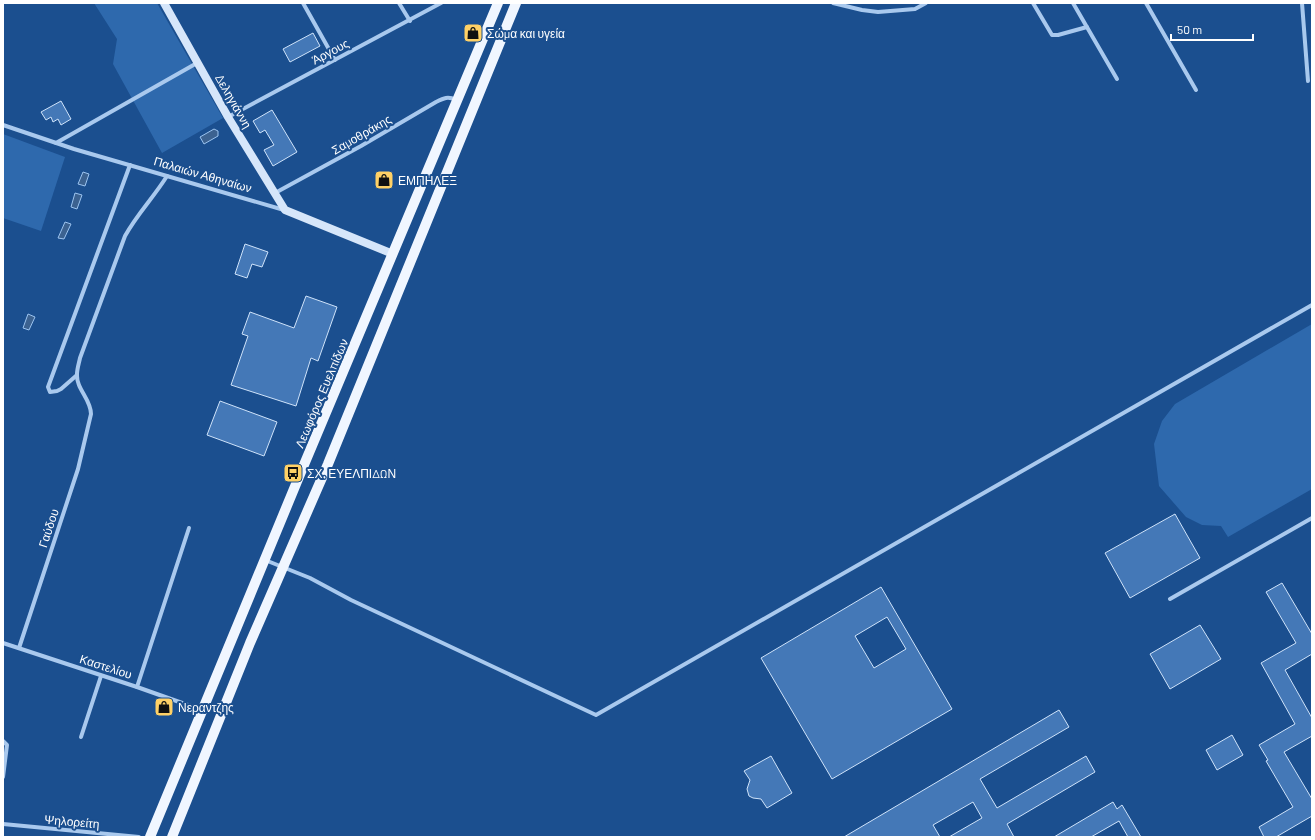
<svg xmlns="http://www.w3.org/2000/svg" width="1315" height="840" font-family="Barlow,sans-serif">
<style>
.green{fill:#2e69ad}
.water{fill:#3c6290;stroke:#9cc4f0}
.building{fill:#4478b7;stroke:#cfe3fa;fill-rule:evenodd}
.lines{fill:none;stroke-linecap:round;stroke-linejoin:round}
.street{stroke:#a9c9ee;stroke-width:4}
.secondary{stroke:#d6e6fa;stroke-width:8}
.primary{stroke:#f0f6ff;stroke-width:10}
.labels{text-anchor:middle;dominant-baseline:central;stroke-width:4;stroke-linejoin:round;paint-order:stroke}
.poi-label{font-size:12px;fill:#fff;stroke:#1b4f8f;text-anchor:start}
.street-label{font-size:12px;fill:#fff;stroke:#1b4f8f}
</style>
<rect width="100%" height="100%" fill="#1b4f8f"/>
<!-- green -->
<g class="green">
<path d="M 94,3 L 157,3 L 223,118 L 162,153 L 113,64 L 117,39 Z"/>
<path d="M 3,134 L 65,157 L 41,231 L 3,218 Z"/>
<path d="M 1312,324 L 1312,489 L 1228,537 L 1221,526 L 1202,525 L 1186,517 L 1159,486 L 1154,444 L 1162,421 L 1175,404 Z"/>
</g>
<!-- water -->
<g class="water">
<path d="M 214,129 L 218,131 L 218,136 L 204,144 L 200,137 Z"/>
<path d="M 83,172 L 89,174 L 85,186 L 78,184 Z"/>
<path d="M 75,193 L 82,195 L 77,209 L 71,207 Z"/>
<path d="M 65,222 L 71,224 L 64,239 L 58,238 Z"/>
<path d="M 28,314 L 35,317 L 29,330 L 23,328 Z"/>
</g>
<!-- building -->
<g class="building">
<path d="M 313,33 L 320,46 L 290,62 L 283,49 Z"/>
<path d="M 61,101 L 71,119 L 61,125 L 58,119 L 53,122 L 51,117 L 46,120 L 41,112 Z"/>
<path d="M 272,110 L 297,152 L 273,166 L 264,150 L 274,145 L 265,130 L 260,133 L 253,121 Z"/>
<path d="M 245,244 L 268,252 L 262,267 L 252,264 L 247,278 L 235,274 Z"/>
<path d="M 306,296 L 337,307 L 318,361 L 311,358 L 296,406 L 231,385 L 248,336 L 242,334 L 250,312 L 294,328 Z"/>
<path d="M 220,401 L 277,422 L 264,456 L 207,435 Z"/>
<path d="M 1175,514 L 1200,558 L 1130,598 L 1105,553 Z"/>
<path d="M 1282,583 L 1312,634 L 1312,654 L 1285,670 L 1312,718 L 1312,736 L 1284,752 L 1312,799 L 1312,816 L 1276,837 L 1264,837 L 1259,827 L 1293,807 L 1266,761 L 1268,760 L 1259,745 L 1295,724 L 1261,663 L 1296,643 L 1266,592 Z"/>
<path d="M 881,587 L 952,709 L 832,779 L 761,658 ZM 887,617 L 906,649 L 874,668 L 855,636 Z"/>
<path d="M 1200,625 L 1221,659 L 1170,689 L 1150,654 Z"/>
<path d="M 1059,710 L 1069,727 L 980,779 L 997,808 L 1086,756 L 1095,772 L 1007,824 L 1014,837 L 949,837 L 982,818 L 973,802 L 933,825 L 940,837 L 844,837 Z"/>
<path d="M 1232,735 L 1243,755 L 1217,770 L 1206,750 Z"/>
<path d="M 771,756 L 792,793 L 767,808 L 761,799 L 753,798 L 749,796 L 747,789 L 750,780 L 744,771 Z"/>
<path d="M 1113,802 L 1117,809 L 1122,805 L 1141,837 L 1128,837 L 1119,821 L 1091,837 L 1054,837 Z"/>
</g>
<g class="lines">
<!-- street -->
<g class="street">
<path d="M 303,3 L 335,60"/>
<path d="M 399,3 L 410,21"/>
<path d="M 833,3 L 862,10 L 878,12 L 915,9 L 926,3"/>
<path d="M 1033,3 L 1052,35 L 1058,35 L 1087,27"/>
<path d="M 1073,3 L 1117,79"/>
<path d="M 1146,3 L 1196,90"/>
<path d="M 1302,3 L 1308,81"/>
<path d="M 228,117 L 441,3"/>
<path d="M 3,125 L 74,149 L 284,210"/>
<path d="M 56,143 L 197,63"/>
<path d="M 275,193 L 361,146 L 436,102 C 444,98 448,96 456,100"/>
<path d="M 77,375 L 61,389 L 57,391 L 50,392 L 48,387 L 130,165"/>
<path d="M 265,560 L 310,578 L 351,600 L 596,715 L 1312,305"/>
<path d="M 1170,599 L 1312,518"/>
<path d="M 3,643 L 137,687 L 202,710"/>
<path d="M 19,648 L 78,469 L 91,414 C 91,399 76,389 77,374 C 77,369 79,363 80,358 L 125,236 C 137,214 154,197 167,176"/>
<path d="M 137,687 L 189,528"/>
<path d="M 81,737 L 101,676"/>
<path d="M 3,741 L 7,745 L 3,777"/>
<path d="M 3,824 L 139,837"/>
</g>
<!-- secondary -->
<path class="secondary" d="M 164,3 L 228,117 L 285,210 L 393,254"/>
<!-- primary -->
<g class="primary">
<path d="M 150,837 C 264,558 381,281 498,3"/>
<path d="M 172,837 L 250,643 L 328,464 L 516,3"/>
</g>
</g>
<!-- icons -->
<defs>
<symbol id="shop-square" viewBox="-11 -11 22 22"><rect x="-9" y="-9" width="18" height="18" rx="4" fill="#ffd166" stroke="#1b4f8f"/><path d="M-5-2.5h2.3a2.7 3.5 0 0 1 5.4 0H5L5.5 6h-11ZM-1.5-2.5h3a1.5 2.3 0 0 0-3 0Z" fill="#111"/></symbol>
<symbol id="bus-square" viewBox="-11 -11 22 22"><rect x="-9" y="-9" width="18" height="18" rx="4" fill="#ffd166" stroke="#1b4f8f"/><path d="M-5-6H5V4H4V6H2V4H-2V6H-4V4H-5ZM-3.5-4V0h7V-4ZM-3.5 1.2v1.5H-2V1.2ZM2 1.2v1.5H3.5V1.2Z" fill="#111"/></symbol>
</defs>
<g fill-rule="evenodd">
<use href="#shop-square" x="462" y="22" width="22" height="22"/>
<use href="#shop-square" x="373" y="169" width="22" height="22"/>
<use href="#bus-square" x="282" y="462" width="22" height="22"/>
<use href="#shop-square" x="153" y="696" width="22" height="22"/>
</g>
<g class="labels">
<!-- poi labels -->
<g class="poi-label">
<text x="487" y="33">Σώμα και υγεία</text>
<text x="398" y="180">ΕΜΠΗΛΕΞ</text>
<text x="307" y="473">ΣΧ. ΕΥΕΛΠΙΔΩΝ</text>
<text x="178" y="707">Νεραντζης</text>
</g>
<!-- street labels -->
<g class="street-label">
<text transform="translate(330 51) rotate(-28)">Άργους</text>
<text transform="translate(234 101) rotate(60)">Δεληγιάννη</text>
<text transform="translate(361 134) rotate(-30)">Σαμοθράκης</text>
<text transform="translate(203 174) rotate(16)">Παλαιών Αθηναίων</text>
<text transform="translate(321 393) rotate(-67)">Λεωφόρος Ευελπίδων</text>
<text transform="translate(48 528) rotate(-72)">Γαύδου</text>
<text transform="translate(106 666) rotate(18)">Καστελίου</text>
<text transform="translate(72 821) rotate(5)">Ψηλορείτη</text>
</g>
</g>
<!-- border -->
<rect width="1315" height="840" fill="none" stroke="#ffffff" stroke-width="8"/>
<!-- scale -->
<path d="M1171 34v6h82v-6" fill="none" stroke="#ffffff" stroke-width="2"/>
<text x="1177" y="34" font-size="12" fill="#ffffff" stroke="#1b4f8f" stroke-width="3" paint-order="stroke">50 m</text>
</svg>
